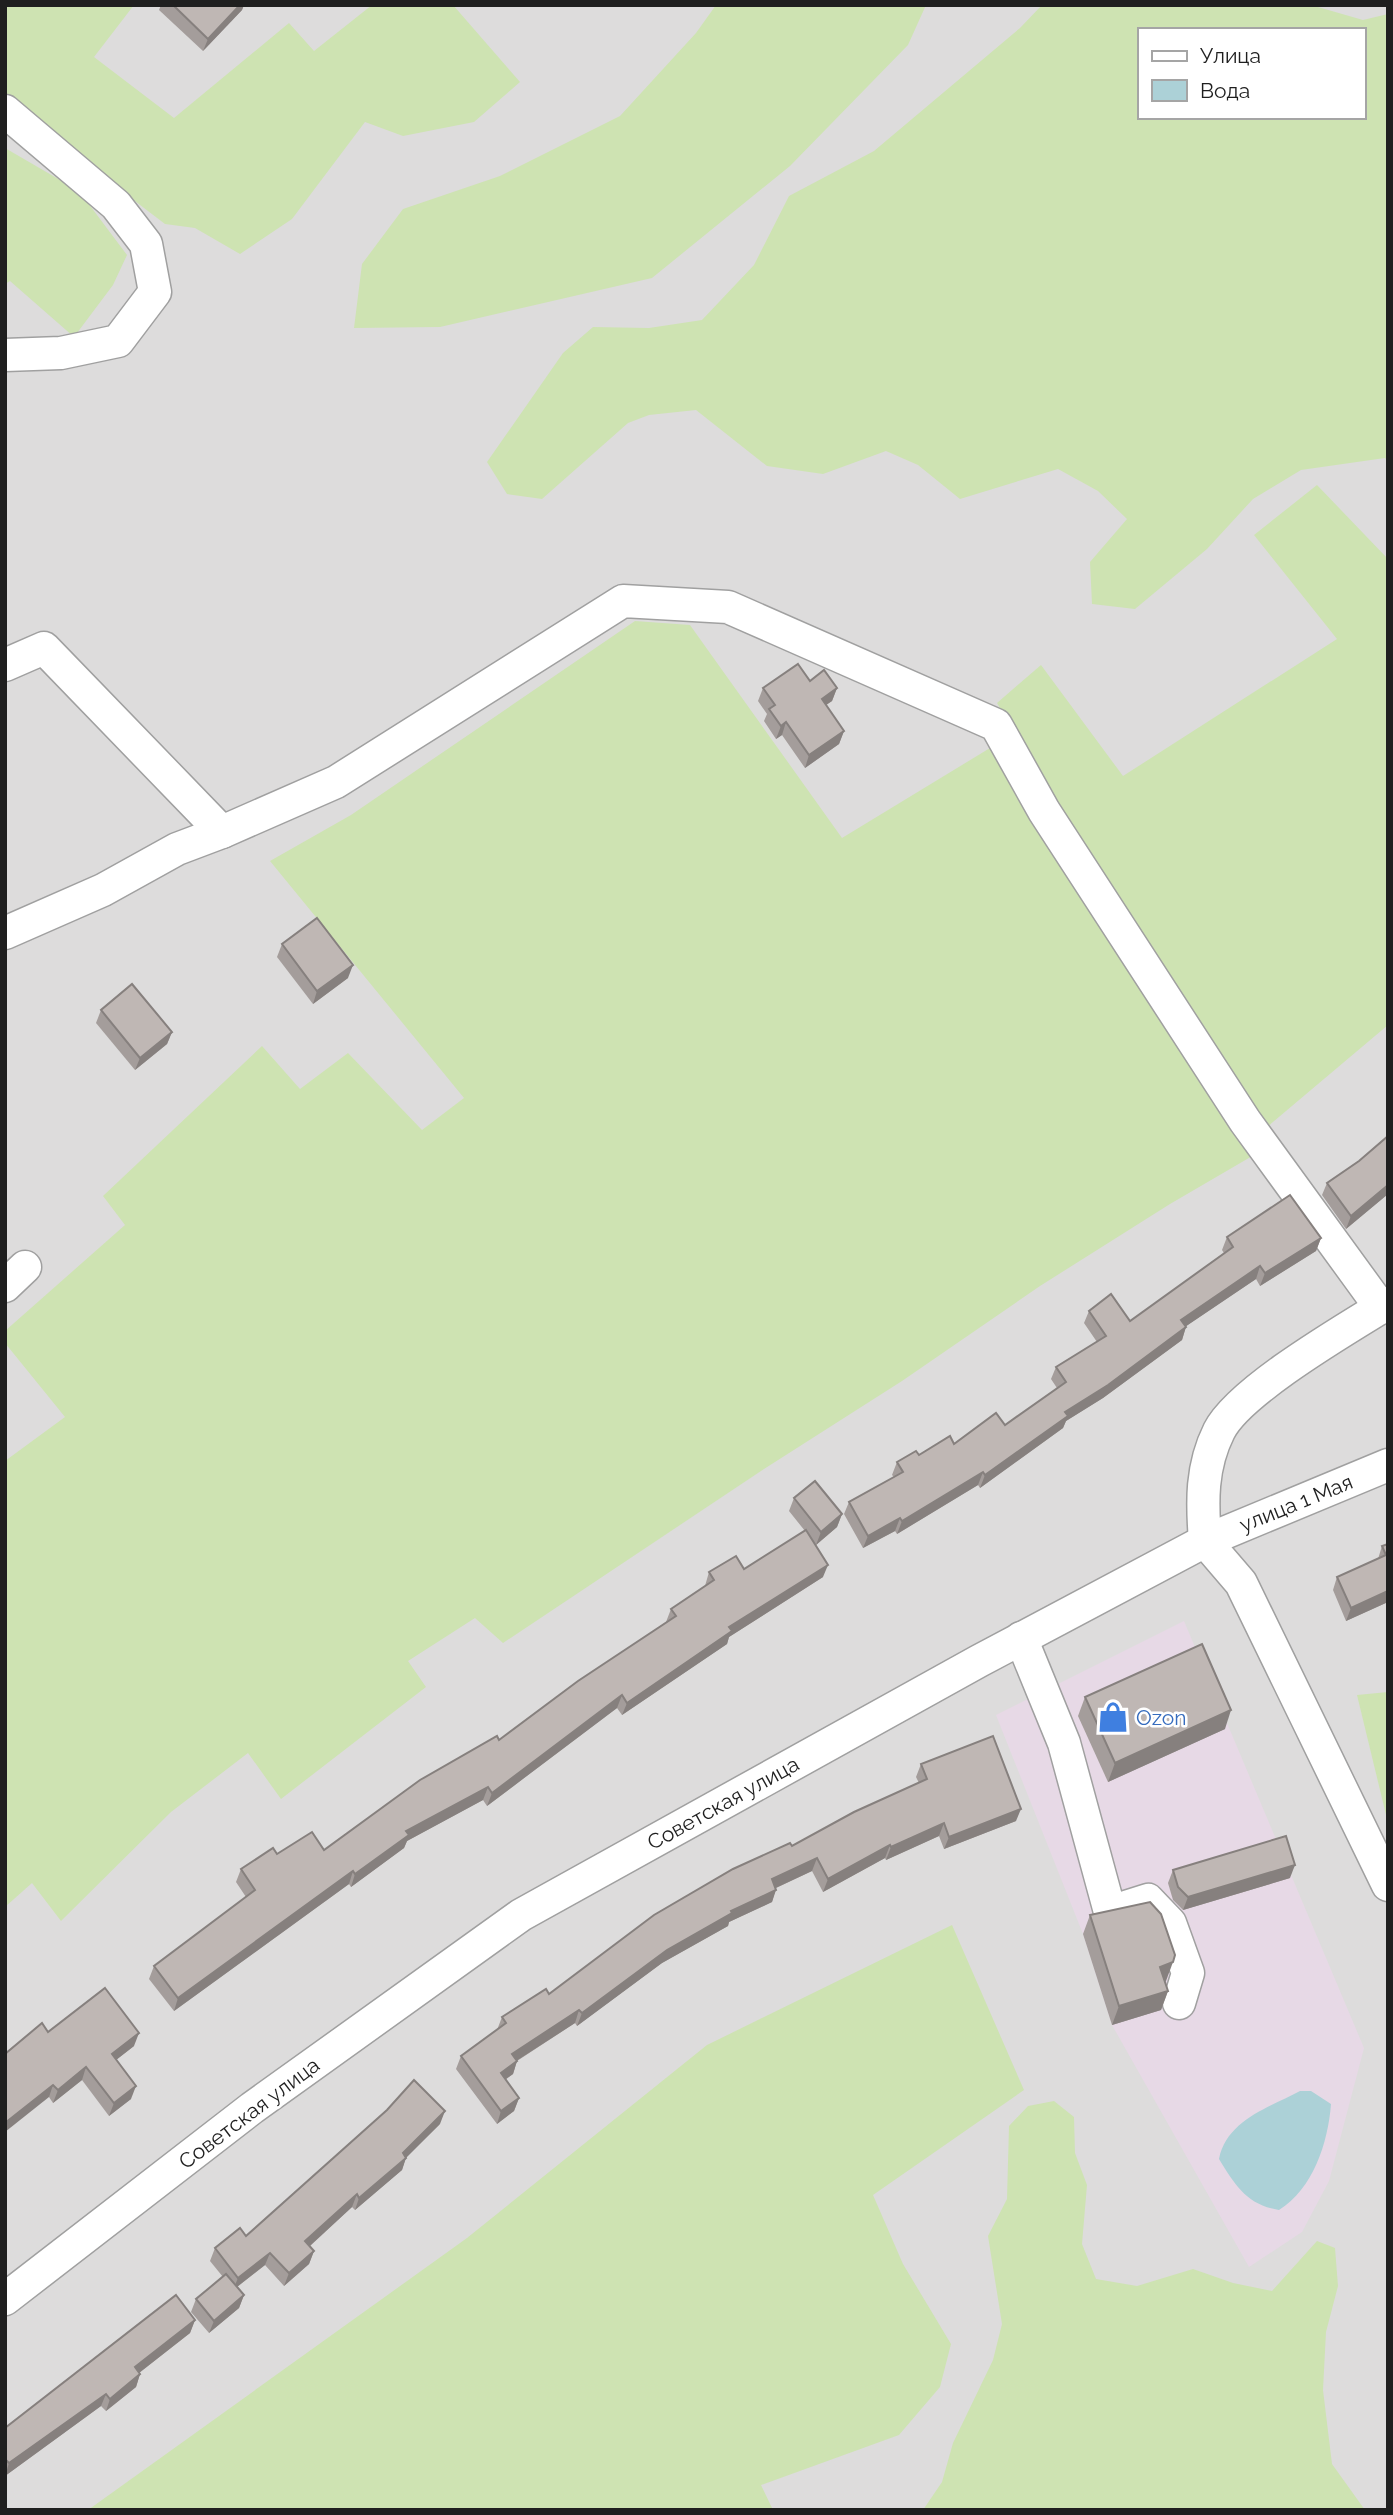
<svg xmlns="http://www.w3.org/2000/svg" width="1393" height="2515" font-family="Raleway,sans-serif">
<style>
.residential{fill:#dddcdc;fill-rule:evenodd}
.industrial{fill:#e7d9e6}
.grass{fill:#cee3b2;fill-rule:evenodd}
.water{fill:#acd1d7}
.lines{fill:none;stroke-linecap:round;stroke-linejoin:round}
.minor-casing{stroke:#a0a0a0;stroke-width:35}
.minor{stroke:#fff;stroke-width:32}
.wall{fill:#a49d9b}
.shaded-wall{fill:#86807e}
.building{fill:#bfb7b4;stroke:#86807e;stroke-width:2}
.labels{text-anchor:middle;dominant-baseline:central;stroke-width:5;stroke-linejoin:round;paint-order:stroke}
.street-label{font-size:21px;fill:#1f1f1f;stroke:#fff}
.shop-label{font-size:21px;fill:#366cbe;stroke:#fff;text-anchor:start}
</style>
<rect width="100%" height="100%" fill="#efebe7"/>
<!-- residential -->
<path class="residential" d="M 5,5 L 1388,5 L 1388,2510 L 5,2510 ZM 1139,30 L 1363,30 L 1363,117 L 1139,117 Z"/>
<!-- industrial -->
<path class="industrial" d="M 1184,1621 L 1364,2048 L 1329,2181 L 1302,2232 L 1249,2267 L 1112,2025 L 1083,1934 L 996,1715 Z"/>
<!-- grass -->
<g class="grass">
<path d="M 5,5 L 134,5 L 94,57 L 174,118 L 289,23 L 314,51 L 372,5 L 453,5 L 520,82 L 474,122 L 403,136 L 365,122 L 292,219 L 240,254 L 195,228 L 165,224 L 5,102 Z"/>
<path d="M 716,5 L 926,5 L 908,45 L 790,166 L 652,278 L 440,327 L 354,328 L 362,264 L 403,209 L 500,176 L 620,116 L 696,33 Z"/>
<path d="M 1042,5 L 1311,5 L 1363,20 L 1388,14 L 1388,461 L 1385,458 L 1301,470 L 1253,499 L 1207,549 L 1135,609 L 1092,604 L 1090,562 L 1127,519 L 1098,491 L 1058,469 L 960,499 L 918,465 L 886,451 L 823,474 L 767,466 L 696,410 L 649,415 L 628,423 L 542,499 L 507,494 L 487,462 L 563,353 L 593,327 L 649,328 L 702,320 L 754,265 L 789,196 L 874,151 L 1020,28 ZM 1139,30 L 1363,30 L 1363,117 L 1139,117 Z"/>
<path d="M 5,148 L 79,191 L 127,255 L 113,285 L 74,337 L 10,281 L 5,284 Z"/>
<path d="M 1317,485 L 1388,559 L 1388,1025 L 1266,1128 L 1100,876 L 997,703 L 1041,665 L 1123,776 L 1337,639 L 1254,535 Z"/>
<path d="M 635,621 L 690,625 L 842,838 L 990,748 L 1254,1155 L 1170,1204 L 1040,1286 L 902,1381 L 764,1469 L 503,1643 L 475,1618 L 408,1661 L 426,1687 L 281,1799 L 248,1753 L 171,1812 L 61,1921 L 32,1883 L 5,1907 L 5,1461 L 65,1417 L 5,1343 L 5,1331 L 125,1225 L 103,1196 L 262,1046 L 300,1089 L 348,1053 L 422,1130 L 464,1098 L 270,861 L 351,815 Z"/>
<path d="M 1388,1692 L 1388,1823 L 1357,1695 Z"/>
<path d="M 952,1925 L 1024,2090 L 873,2195 L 903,2264 L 951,2344 L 940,2387 L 899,2435 L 761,2485 L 773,2510 L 88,2510 L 467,2238 L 707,2045 Z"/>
<path d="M 1054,2101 L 1074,2117 L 1075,2153 L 1087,2185 L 1082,2244 L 1096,2279 L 1137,2286 L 1193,2269 L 1233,2283 L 1272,2291 L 1317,2241 L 1335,2248 L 1338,2286 L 1326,2332 L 1323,2390 L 1332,2464 L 1365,2510 L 923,2510 L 942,2482 L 953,2443 L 993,2360 L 1002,2324 L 988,2236 L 1007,2199 L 1009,2126 L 1028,2106 Z"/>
</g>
<!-- water -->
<path class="water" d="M 1300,2091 L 1311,2091 L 1331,2104 C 1328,2143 1313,2189 1279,2210 C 1247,2205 1235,2185 1219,2159 C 1227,2120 1268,2108 1300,2091 Z"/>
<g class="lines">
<defs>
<g id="minor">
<path d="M 5,111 L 116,205 L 146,244 L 155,292 L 118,341 L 61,353 L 5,355"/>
<path d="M 5,665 L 44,648 L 222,832 L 336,782 L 623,601 L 728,607 L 996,725 L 1044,811 L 1245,1121 L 1381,1308"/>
<path d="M 5,933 L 103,890 L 177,849 L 222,832"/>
<path d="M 5,1286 L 25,1267"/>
<path d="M 1205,1541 L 1241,1583 L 1388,1885"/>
<path d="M 1205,1541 C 1202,1502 1201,1467 1219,1431 C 1239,1391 1346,1329 1388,1303"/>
<path d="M 1021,1638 L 1064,1743 L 1110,1912 L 1148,1900 L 1170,1923 L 1188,1973 L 1179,2003"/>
<path d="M 5,2299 L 252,2108 L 521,1915 L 979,1661 L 1205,1541 L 1388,1465"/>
</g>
</defs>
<!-- minor casing -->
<use href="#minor" class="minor-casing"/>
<!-- minor -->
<use href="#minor" class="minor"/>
</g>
<!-- wall -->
<g class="wall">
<path d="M 161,5 L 244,5 L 242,10 L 203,51 L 159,10 Z"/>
<path d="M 810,681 L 837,688 L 832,701 L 826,705 L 844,731 L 839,744 L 805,768 L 782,735 L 776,739 L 764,721 L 767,714 L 758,701 L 763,688 Z"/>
<path d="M 282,944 L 348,978 L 313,1004 L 277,957 Z"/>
<path d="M 101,1010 L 172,1032 L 167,1044 L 135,1070 L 96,1023 Z"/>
<path d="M 1388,1136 L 1388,1194 L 1346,1229 L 1322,1195 L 1327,1183 L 1359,1161 Z"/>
<path d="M 1227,1237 L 1321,1238 L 1316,1251 L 1260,1286 L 1256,1279 L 1186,1326 L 1182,1340 L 1103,1398 L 1066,1421 L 1063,1428 L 980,1488 L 978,1485 L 897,1534 L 895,1531 L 863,1548 L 844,1514 L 849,1502 L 894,1477 L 892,1475 L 897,1462 L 954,1444 L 1005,1425 L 1057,1388 L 1051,1379 L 1056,1367 L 1097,1342 L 1084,1323 L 1089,1311 L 1130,1321 L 1224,1253 L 1222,1250 Z"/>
<path d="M 794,1498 L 842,1514 L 837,1527 L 816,1545 L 811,1538 L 823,1577 L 729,1637 L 727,1644 L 622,1715 L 617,1708 L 487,1806 L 483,1800 L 407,1841 L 404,1848 L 351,1887 L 349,1884 L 174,2011 L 149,1979 L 154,1966 L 246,1897 L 236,1882 L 241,1869 L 277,1854 L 324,1850 L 499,1740 L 666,1622 L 671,1609 L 705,1586 L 709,1572 L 744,1569 L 805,1531 L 789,1511 Z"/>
<path d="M 1388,1544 L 1388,1602 L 1346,1621 L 1333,1590 L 1337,1577 L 1378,1559 L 1382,1546 Z"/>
<path d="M 1085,1697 L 1225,1729 L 1108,1782 L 1078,1716 Z"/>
<path d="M 921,1764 L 1016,1821 L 944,1849 L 939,1836 L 886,1860 L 885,1858 L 823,1892 L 812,1871 L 776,1888 L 772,1902 L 729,1922 L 728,1926 L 662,1963 L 577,2026 L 575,2023 L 517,2061 L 513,2074 L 505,2080 L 519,2098 L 514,2111 L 497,2124 L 456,2069 L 461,2056 L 497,2030 L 502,2017 L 549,1994 L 792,1846 L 919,1783 L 916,1777 Z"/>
<path d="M 1173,1870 L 1290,1878 L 1183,1910 L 1173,1900 L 1168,1883 Z"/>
<path d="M 1090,1915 L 1166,1981 L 1165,1982 L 1168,1991 L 1161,2010 L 1112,2025 L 1083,1934 Z"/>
<path d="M 48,2032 L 134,2046 L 116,2060 L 131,2099 L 109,2116 L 82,2080 L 53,2103 L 49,2097 Z"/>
<path d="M 440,2124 L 406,2157 L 402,2170 L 355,2210 L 352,2207 L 310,2246 L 314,2251 L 309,2264 L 284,2286 L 265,2265 L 237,2287 L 244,2295 L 239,2308 L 209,2333 L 191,2312 L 196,2299 L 223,2277 L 210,2261 L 215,2248 L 246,2236 Z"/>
<path d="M 195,2320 L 190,2333 L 139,2373 L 140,2374 L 136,2387 L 106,2411 L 101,2406 L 5,2476 L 5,2428 Z"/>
</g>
<!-- shaded-wall -->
<g class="shaded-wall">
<path d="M 240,5 L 244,5 L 242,10 L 203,51 L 208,39 Z"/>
<path d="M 837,688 L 832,701 L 817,711 L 822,699 Z"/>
<path d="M 786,722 L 782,735 L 776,739 L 781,726 Z"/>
<path d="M 844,731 L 839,744 L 805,768 L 809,755 Z"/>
<path d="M 353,965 L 348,978 L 313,1004 L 317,991 Z"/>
<path d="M 172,1032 L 167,1044 L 135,1070 L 140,1058 Z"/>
<path d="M 1388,1185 L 1388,1194 L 1346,1229 L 1351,1216 Z"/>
<path d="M 1321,1238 L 1316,1251 L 1260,1286 L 1265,1273 Z"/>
<path d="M 1260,1266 L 1256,1279 L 1176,1333 L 1181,1320 Z"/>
<path d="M 1186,1327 L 1182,1340 L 1103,1398 L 1066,1421 L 1063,1428 L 980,1488 L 985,1475 L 1065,1412 Z"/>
<path d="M 983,1472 L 978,1485 L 897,1534 L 902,1521 Z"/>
<path d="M 842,1514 L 837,1527 L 816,1545 L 821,1532 Z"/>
<path d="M 900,1518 L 895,1531 L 863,1548 L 868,1536 Z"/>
<path d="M 828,1565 L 823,1577 L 729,1637 L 727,1644 L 622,1715 L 627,1703 L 729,1627 Z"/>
<path d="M 1388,1591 L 1388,1602 L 1346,1621 L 1351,1608 Z"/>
<path d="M 622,1695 L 617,1708 L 487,1806 L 492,1793 Z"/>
<path d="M 1231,1710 L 1225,1729 L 1108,1782 L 1115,1763 Z"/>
<path d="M 488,1787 L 483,1800 L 407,1841 L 404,1848 L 351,1887 L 355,1874 L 406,1831 Z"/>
<path d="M 1021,1809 L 1016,1821 L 944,1849 L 949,1837 Z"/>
<path d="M 944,1823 L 939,1836 L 886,1860 L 891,1847 Z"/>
<path d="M 890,1845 L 885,1858 L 823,1892 L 828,1879 Z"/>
<path d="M 817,1858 L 812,1871 L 767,1892 L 772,1879 Z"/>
<path d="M 1295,1865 L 1290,1878 L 1183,1910 L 1188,1897 Z"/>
<path d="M 353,1871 L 349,1884 L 174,2011 L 178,1998 Z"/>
<path d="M 776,1890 L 772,1902 L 729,1922 L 728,1926 L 662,1963 L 577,2026 L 582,2013 L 667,1950 L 731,1911 Z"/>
<path d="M 1173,1962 L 1166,1981 L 1153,1985 L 1160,1967 Z"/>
<path d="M 1168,1991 L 1161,2010 L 1112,2025 L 1119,2006 Z"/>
<path d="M 579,2010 L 575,2023 L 507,2067 L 512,2054 Z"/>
<path d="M 139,2033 L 134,2046 L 107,2067 L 112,2054 Z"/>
<path d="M 517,2061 L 513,2074 L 496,2086 L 501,2073 Z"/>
<path d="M 86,2067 L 82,2080 L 53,2103 L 58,2090 Z"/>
<path d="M 53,2085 L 49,2097 L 5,2132 L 5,2123 Z"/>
<path d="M 136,2086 L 131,2099 L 109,2116 L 114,2103 Z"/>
<path d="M 519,2098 L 514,2111 L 497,2124 L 501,2111 Z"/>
<path d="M 445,2111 L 440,2124 L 406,2158 L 402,2170 L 355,2210 L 359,2198 Z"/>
<path d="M 357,2194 L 352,2207 L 301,2254 L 305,2241 Z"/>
<path d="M 314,2251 L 309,2264 L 284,2286 L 289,2273 Z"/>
<path d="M 270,2253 L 265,2265 L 233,2290 L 238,2278 Z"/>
<path d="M 244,2295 L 239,2308 L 209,2333 L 214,2321 Z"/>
<path d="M 195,2320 L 190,2333 L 130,2380 L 135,2367 Z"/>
<path d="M 140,2374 L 136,2387 L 106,2411 L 110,2399 Z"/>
<path d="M 106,2394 L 101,2406 L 5,2476 L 9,2463 Z"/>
</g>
<!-- building -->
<g class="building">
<path d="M 173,5 L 240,5 L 208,39 Z"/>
<path d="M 798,664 L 810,681 L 824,670 L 837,688 L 822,699 L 844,731 L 809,755 L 786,722 L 781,726 L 769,709 L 775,705 L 763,688 Z"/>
<path d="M 317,918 L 353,965 L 317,991 L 282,944 Z"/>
<path d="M 132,984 L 172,1032 L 140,1058 L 101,1010 Z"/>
<path d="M 1388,1136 L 1388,1185 L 1351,1216 L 1327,1183 L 1359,1161 Z"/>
<path d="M 1290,1195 L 1321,1238 L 1265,1273 L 1260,1266 L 1181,1320 L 1186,1327 L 1108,1385 L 1065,1412 L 1068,1416 L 985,1475 L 983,1472 L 902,1521 L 900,1518 L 868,1536 L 849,1502 L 903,1472 L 897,1462 L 916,1451 L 919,1455 L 950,1436 L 954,1444 L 996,1413 L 1005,1425 L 1066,1382 L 1056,1367 L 1106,1336 L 1089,1311 L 1111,1294 L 1130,1321 L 1233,1247 L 1227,1237 Z"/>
<path d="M 815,1481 L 842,1514 L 821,1532 L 794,1498 Z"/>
<path d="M 806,1530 L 828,1565 L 729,1627 L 732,1631 L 627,1703 L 622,1695 L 492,1793 L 488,1787 L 406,1831 L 409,1835 L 355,1874 L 353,1871 L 178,1998 L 154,1966 L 255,1890 L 241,1869 L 273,1848 L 277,1854 L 312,1832 L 324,1850 L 420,1780 L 497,1736 L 499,1740 L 578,1681 L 676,1616 L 671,1609 L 714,1580 L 709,1572 L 736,1556 L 744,1569 Z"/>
<path d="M 1388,1544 L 1388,1591 L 1351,1608 L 1337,1577 L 1386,1555 L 1382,1546 Z"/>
<path d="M 1202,1644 L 1231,1710 L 1115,1763 L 1085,1697 Z"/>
<path d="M 993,1736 L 1021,1809 L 949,1837 L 944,1823 L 891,1847 L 890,1845 L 828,1879 L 817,1858 L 772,1879 L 776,1890 L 731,1911 L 732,1913 L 667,1950 L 582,2013 L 579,2010 L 512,2054 L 517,2061 L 501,2073 L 519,2098 L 501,2111 L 461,2056 L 506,2023 L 502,2017 L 546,1989 L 549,1994 L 654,1915 L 733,1869 L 790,1843 L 792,1846 L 854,1812 L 927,1779 L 921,1764 Z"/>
<path d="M 1286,1836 L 1295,1865 L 1188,1897 L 1178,1887 L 1173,1870 Z"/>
<path d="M 1150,1902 L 1161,1914 L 1175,1955 L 1173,1962 L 1160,1967 L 1168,1991 L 1119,2006 L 1090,1915 Z"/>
<path d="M 105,1988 L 139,2033 L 112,2054 L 136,2086 L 114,2103 L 86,2067 L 58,2090 L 53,2085 L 5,2123 L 5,2054 L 42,2023 L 48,2032 Z"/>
<path d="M 414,2080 L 445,2111 L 403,2153 L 406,2158 L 359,2198 L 357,2194 L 305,2241 L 314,2251 L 289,2273 L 270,2253 L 238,2278 L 215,2248 L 240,2228 L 246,2236 L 387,2110 Z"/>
<path d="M 226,2274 L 244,2295 L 214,2321 L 196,2299 Z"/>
<path d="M 176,2295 L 195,2320 L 135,2367 L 140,2374 L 110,2399 L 106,2394 L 9,2463 L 5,2459 L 5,2428 Z"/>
</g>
<!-- icons -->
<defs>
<symbol id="shop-bare" viewBox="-9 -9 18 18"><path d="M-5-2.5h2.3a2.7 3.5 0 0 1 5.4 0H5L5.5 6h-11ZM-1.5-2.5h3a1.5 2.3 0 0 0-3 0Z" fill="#3f7fe0" stroke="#fff" stroke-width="2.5" paint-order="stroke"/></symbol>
</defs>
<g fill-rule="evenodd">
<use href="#shop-bare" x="1091" y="1695" width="44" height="44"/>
</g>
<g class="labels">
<!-- street labels -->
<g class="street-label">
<text transform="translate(1296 1503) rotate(-22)">улица 1 Мая</text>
<text transform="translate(723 1803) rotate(-29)">Советская улица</text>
<text transform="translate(249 2113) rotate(-37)">Советская улица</text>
</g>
<!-- shop labels -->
<g class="shop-label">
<text x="1136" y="1717">Ozon</text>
</g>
</g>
<!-- border -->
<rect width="1393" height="2515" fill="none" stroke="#1f1f1f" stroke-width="14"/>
<!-- legend -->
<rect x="1138" y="28" width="228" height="91" fill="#ffffff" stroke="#a5a5a5" stroke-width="2"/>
<rect x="1152" y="51" width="35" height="10" fill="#ffffff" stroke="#a5a5a5" stroke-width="2"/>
<text x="1200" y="63" font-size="21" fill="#1f1f1f">Улица</text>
<rect x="1152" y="80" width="35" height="21" fill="#acd1d7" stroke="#a5a5a5" stroke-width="2"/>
<text x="1200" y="98" font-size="21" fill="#1f1f1f">Вода</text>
</svg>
